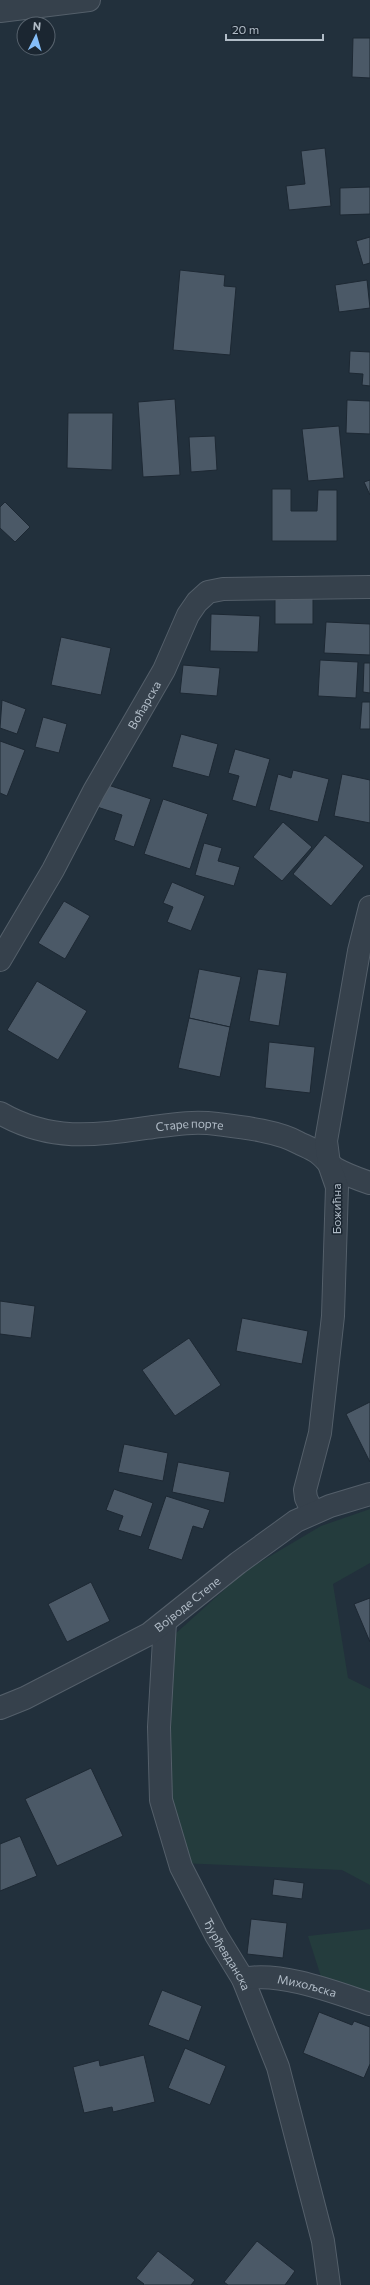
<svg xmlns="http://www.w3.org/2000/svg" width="370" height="2285" font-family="Commissioner,sans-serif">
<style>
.green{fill:#243c3d}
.building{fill:#4b5967;stroke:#1d2833}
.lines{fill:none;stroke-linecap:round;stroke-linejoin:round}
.minor-casing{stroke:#545f6a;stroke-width:24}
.minor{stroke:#36414c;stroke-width:22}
.labels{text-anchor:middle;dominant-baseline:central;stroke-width:3;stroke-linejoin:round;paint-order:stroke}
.street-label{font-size:12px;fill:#b1bcc7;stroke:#1b2631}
</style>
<rect width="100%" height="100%" fill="#22303c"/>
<!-- green -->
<g class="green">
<path d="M 370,1509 L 370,1563 L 333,1584 L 348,1678 L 370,1689 L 370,1885 L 342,1870 L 180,1863 L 161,1800 L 174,1635 L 245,1571 L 321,1526 Z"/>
<path d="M 370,1929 L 370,2004 L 325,1989 L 308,1936 Z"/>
</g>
<!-- building -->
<g class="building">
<path d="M 353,38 L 370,38 L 370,78 L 352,77 Z"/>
<path d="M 325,148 L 331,206 L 289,210 L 286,186 L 305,184 L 301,151 Z"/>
<path d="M 370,187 L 370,214 L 340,215 L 340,188 Z"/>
<path d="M 370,237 L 370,263 L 363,265 L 356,241 Z"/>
<path d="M 180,270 L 225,275 L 224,286 L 236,287 L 230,355 L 173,350 Z"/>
<path d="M 367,280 L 370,308 L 339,312 L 335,285 Z"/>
<path d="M 350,351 L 370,352 L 370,386 L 362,385 L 363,374 L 349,373 Z"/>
<path d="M 175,399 L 180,475 L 143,477 L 138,402 Z"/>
<path d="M 347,400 L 370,401 L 370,434 L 346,433 Z"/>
<path d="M 68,413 L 113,413 L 112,470 L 67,468 Z"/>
<path d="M 339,426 L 344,478 L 308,481 L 302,429 Z"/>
<path d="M 215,436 L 217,470 L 191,472 L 189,437 Z"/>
<path d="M 370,480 L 370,495 L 364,482 Z"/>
<path d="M 272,489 L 291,489 L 291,511 L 317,511 L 318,490 L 337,490 L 337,541 L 272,541 Z"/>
<path d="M 5,502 L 30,527 L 15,542 L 0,528 L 0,507 Z"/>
<rect x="275" y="595" width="38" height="29"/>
<path d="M 211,614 L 260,616 L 258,652 L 210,651 Z"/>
<path d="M 326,622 L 370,624 L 370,655 L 324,653 Z"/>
<path d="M 61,637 L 111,648 L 101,695 L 51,685 Z"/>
<path d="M 320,660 L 358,662 L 356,698 L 318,696 Z"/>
<path d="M 364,663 L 370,663 L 370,693 L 363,692 Z"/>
<path d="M 183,665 L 220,668 L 217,696 L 180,693 Z"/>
<path d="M 2,700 L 26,709 L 17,734 L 0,728 Z"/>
<path d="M 362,702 L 370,702 L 370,729 L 360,729 Z"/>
<path d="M 43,717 L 67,724 L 59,753 L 35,747 Z"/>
<path d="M 181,734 L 218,744 L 209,777 L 172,767 Z"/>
<path d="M 0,741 L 25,750 L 7,796 L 0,793 Z"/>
<path d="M 235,749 L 270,759 L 256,807 L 232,800 L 239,776 L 228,773 Z"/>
<path d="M 293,770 L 329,779 L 318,822 L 269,810 L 278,774 L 291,778 Z"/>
<path d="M 342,774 L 370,780 L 370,823 L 334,816 Z"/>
<path d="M 105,784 L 151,799 L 134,847 L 114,840 L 122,815 L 97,807 Z"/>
<path d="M 163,799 L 208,814 L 190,869 L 144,854 Z"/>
<path d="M 283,822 L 312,847 L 282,881 L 253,857 Z"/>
<path d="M 325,835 L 364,866 L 331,906 L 293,874 Z"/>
<path d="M 204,843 L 222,848 L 218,861 L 240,867 L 234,886 L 195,875 Z"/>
<path d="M 172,882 L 205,896 L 191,931 L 167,922 L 173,907 L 163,903 Z"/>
<path d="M 64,901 L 90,916 L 65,959 L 38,943 Z"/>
<path d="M 199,969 L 241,977 L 230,1027 L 189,1018 Z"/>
<path d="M 258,969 L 287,973 L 279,1026 L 249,1021 Z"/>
<path d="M 37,981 L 87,1011 L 58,1060 L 7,1030 Z"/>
<path d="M 189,1018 L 230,1027 L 220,1077 L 178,1068 Z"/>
<path d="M 269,1042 L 315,1047 L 310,1093 L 265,1088 Z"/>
<path d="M 0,1301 L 35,1306 L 31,1338 L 0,1334 Z"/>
<path d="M 242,1318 L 308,1331 L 302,1364 L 236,1351 Z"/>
<path d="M 189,1338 L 221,1385 L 175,1416 L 142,1370 Z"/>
<path d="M 370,1402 L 370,1462 L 346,1414 Z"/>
<path d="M 124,1444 L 168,1453 L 163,1481 L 118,1472 Z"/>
<path d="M 178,1462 L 230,1472 L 224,1503 L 172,1492 Z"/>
<path d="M 114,1489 L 153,1503 L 141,1537 L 118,1530 L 123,1516 L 106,1510 Z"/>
<path d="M 166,1496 L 210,1510 L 203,1529 L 193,1526 L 182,1560 L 148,1549 Z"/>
<path d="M 91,1582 L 110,1621 L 67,1642 L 48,1604 Z"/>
<path d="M 370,1598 L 370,1642 L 354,1604 Z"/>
<path d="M 91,1768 L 123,1836 L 57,1866 L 25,1799 Z"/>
<path d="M 20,1836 L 37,1876 L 0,1891 L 0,1844 Z"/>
<path d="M 274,1879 L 304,1883 L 302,1899 L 272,1895 Z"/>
<path d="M 251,1919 L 287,1923 L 283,1958 L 247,1954 Z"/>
<path d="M 162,1990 L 202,2006 L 189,2041 L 148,2025 Z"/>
<path d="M 319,2012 L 352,2025 L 354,2021 L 370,2027 L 370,2064 L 364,2078 L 303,2053 Z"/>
<path d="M 185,2048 L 226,2066 L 210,2105 L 168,2088 Z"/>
<path d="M 144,2055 L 155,2102 L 113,2112 L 112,2107 L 84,2113 L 73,2067 L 99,2060 L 100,2066 Z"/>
<path d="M 257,2241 L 295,2271 L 285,2285 L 228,2285 L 224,2282 Z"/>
<path d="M 158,2251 L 195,2280 L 191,2285 L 143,2285 L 144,2284 L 136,2278 Z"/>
</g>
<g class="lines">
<defs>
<g id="minor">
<path d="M 0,11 L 89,0"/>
<path id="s1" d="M 0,960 L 53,870 L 94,791 L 164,670 L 188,615 L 197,602 L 208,592 L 223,589 L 370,587"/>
<path id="s2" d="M 0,1113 C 52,1143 97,1135 153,1127 C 175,1124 195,1121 217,1124 C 241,1127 278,1131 299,1143 C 305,1146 313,1149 318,1153 C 325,1158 329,1165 336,1169 C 347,1175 358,1179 370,1183"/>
<path d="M 313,1513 L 306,1498 L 305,1490 L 320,1433 L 333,1316 L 337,1187 L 329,1164 L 326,1141 L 359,951 L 370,907"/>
<path id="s3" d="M 165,1622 L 159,1727 L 161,1800 L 181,1867 L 216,1935 L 243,1979 L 278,2067 L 323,2241 L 329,2285"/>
<path id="s4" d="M 0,1708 L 25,1698 L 149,1634 L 238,1563 L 296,1521 L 330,1506 L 370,1494"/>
<path id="s5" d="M 243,1979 C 280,1971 334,1992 370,2004"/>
</g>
</defs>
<!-- minor casing -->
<use href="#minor" class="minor-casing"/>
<!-- minor -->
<use href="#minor" class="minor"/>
</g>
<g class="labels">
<!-- street labels -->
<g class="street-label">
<text stroke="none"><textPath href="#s1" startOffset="293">Воћарска</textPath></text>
<text stroke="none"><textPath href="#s2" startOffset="194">Старе порте</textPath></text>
<text transform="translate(336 1209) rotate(-90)">Божићна</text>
<text stroke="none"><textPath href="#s4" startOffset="215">Војводе Степе</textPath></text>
<text stroke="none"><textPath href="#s3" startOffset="347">Ђурђевданска</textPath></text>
<text stroke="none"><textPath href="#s5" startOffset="65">Михољска</textPath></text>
</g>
</g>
<!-- north arrow -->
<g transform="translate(36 36) rotate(5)"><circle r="19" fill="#1b2631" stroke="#57626d"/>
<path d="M0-3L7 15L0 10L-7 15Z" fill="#85bef9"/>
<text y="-6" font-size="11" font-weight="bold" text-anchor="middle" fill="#b1bcc7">N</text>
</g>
<!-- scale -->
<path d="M226 34v6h97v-6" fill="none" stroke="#b1bcc7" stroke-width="2"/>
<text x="232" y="34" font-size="12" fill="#b1bcc7" stroke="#1b2631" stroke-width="3" paint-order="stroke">20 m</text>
</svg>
